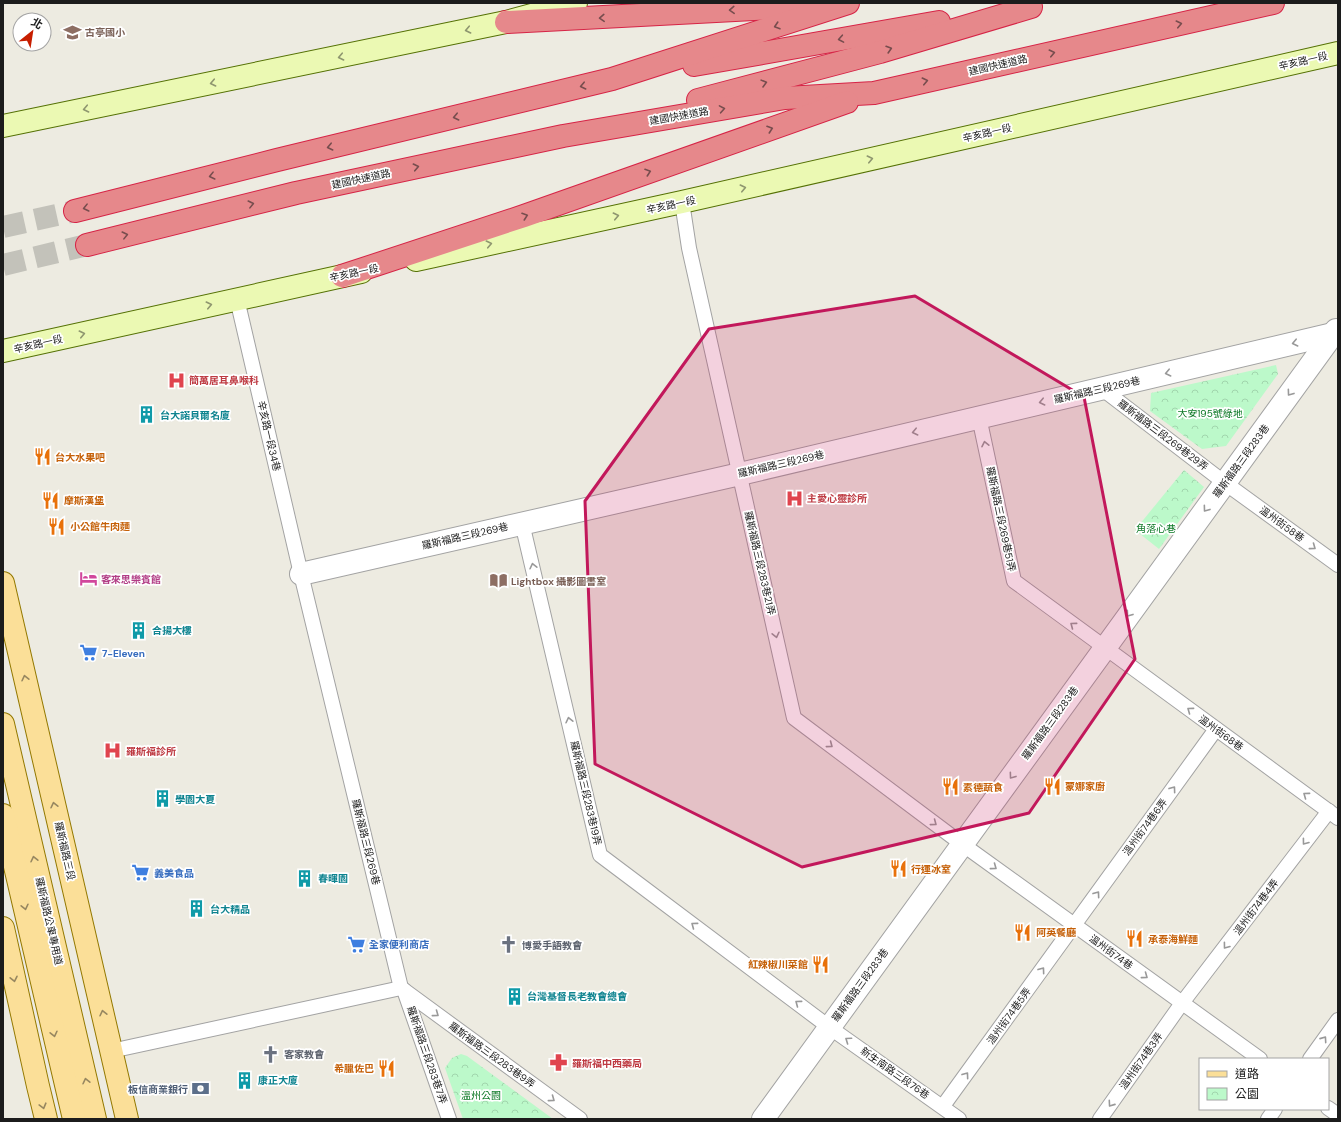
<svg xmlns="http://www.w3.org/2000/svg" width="1341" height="1122" font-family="'DM Sans','Noto Sans TC',sans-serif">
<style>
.park{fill:url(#park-crowns)}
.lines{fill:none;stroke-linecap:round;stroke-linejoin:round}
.highway-tunnel{stroke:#c3c2ba;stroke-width:22;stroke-dasharray:22 11;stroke-linecap:butt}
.lane-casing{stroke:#a3a3a3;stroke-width:16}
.street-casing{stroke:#a3a3a3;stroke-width:24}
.secondary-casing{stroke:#557105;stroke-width:24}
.primary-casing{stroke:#937800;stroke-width:24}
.highway-casing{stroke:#d62446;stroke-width:24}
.lane{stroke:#fff;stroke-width:14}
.street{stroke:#fff;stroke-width:22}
.secondary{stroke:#ebf9b3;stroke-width:22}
.primary{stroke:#fbdf98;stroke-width:22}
.highway{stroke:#e6888b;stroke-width:22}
.oneway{stroke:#774d4e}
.oneway2{stroke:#8e966f}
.oneway3{stroke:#999}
.oneway4{stroke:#978760}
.marked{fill:#c2185b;fill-opacity:0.2;stroke:#c2185b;stroke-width:3;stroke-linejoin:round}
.labels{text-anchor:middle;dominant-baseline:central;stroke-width:3.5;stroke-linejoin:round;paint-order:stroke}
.education-label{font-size:10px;font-weight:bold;fill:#785e54;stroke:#fff;text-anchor:start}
.street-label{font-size:10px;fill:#1c1c1c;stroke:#fff}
.health-label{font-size:10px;font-weight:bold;fill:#be3a42;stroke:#fff;text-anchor:start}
.park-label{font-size:10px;fill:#0b7824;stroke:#fff}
.culture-label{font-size:10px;font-weight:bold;fill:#0d838f;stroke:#fff;text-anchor:start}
.food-label{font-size:10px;font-weight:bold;fill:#c56008;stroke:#fff;text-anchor:start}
.hotel-label{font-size:10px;font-weight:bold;fill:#b23c85;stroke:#fff;text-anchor:start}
.shop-label{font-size:10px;font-weight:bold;fill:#366cbe;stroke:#fff;text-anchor:start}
.worship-label{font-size:10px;font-weight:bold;fill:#5b616d;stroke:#fff;text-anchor:start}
.service-label{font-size:10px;font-weight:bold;fill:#4e5e75;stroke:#fff;text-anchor:end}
</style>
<defs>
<pattern id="park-crowns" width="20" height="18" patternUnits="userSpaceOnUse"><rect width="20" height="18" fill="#bcf9ca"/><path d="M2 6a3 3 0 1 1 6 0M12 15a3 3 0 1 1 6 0" fill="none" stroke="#a1d5ad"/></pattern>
</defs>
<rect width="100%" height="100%" fill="#edebe1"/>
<!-- park -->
<g class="park">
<path d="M 1276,365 L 1278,374 L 1226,446 L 1202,449 L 1150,411 L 1151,393 Z"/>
<path d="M 1184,470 L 1204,487 L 1159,549 L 1135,530 Z"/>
<path d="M 461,1054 L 467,1056 L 553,1119 L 463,1119 L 445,1068 L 452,1058 Z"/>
</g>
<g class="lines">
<!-- highway-tunnel -->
<g class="highway-tunnel">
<path d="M 3,227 L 75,211"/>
<path d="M 3,265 L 87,245"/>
</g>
<defs>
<g id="lane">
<path d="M 682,202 L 689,248 L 794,718 L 962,844 L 1260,1059"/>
<path d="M 237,299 L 301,574 L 401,988"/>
<path d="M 1101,388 L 1225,483 L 1338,565"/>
<path d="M 979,417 L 1014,581 L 1338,818"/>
<path d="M 522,523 L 600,855 L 829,1027 L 959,1119"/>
<path d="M 401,988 L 580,1119"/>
<path d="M 404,990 L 449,1119"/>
<path d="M 111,1051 L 401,988"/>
<path d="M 1310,1059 L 1338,1020"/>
<path d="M 943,1106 L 1216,729"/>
<path d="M 1328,1108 L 1338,1115"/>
<path d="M 1100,1119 L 1182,1003 L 1329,811"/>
<path d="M 1268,1119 L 1275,1109"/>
</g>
<g id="street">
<path d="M 301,574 L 740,474 L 1333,334"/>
<path d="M 763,1119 L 1336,330"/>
</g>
<g id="secondary">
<path d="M 3,126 L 506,22 L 576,3"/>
<path d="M 416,260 L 682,202 L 1338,53"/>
<path d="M 3,351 L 361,272"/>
</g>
<g id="primary">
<path d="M 3,583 L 127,1119"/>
<path d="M 3,724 L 95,1119"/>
<path d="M 3,815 L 74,1119"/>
<path d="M 3,928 L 38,1086 L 46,1119"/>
</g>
<g id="highway">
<path d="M 506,22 L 812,6"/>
<path d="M 694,65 L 939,22"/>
<path d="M 698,100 L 880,52 L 1031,7"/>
<path d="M 75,211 L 277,160 L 612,79 L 848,3"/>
<path d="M 87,245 L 296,193 L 563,136 L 785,98 L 874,93 L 1273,3"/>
<path d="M 342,276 L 524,216 L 847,102"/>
</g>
</defs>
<!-- lane casing -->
<use href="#lane" class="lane-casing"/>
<!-- street casing -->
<use href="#street" class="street-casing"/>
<!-- secondary casing -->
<use href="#secondary" class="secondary-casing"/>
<!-- primary casing -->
<use href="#primary" class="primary-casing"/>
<!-- highway casing -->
<use href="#highway" class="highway-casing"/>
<!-- lane -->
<use href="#lane" class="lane"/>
<!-- street -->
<use href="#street" class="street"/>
<!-- secondary -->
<use href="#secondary" class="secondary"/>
<!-- primary -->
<use href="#primary" class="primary"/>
<!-- highway -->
<use href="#highway" class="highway"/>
</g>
<!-- one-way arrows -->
<defs><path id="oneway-chevron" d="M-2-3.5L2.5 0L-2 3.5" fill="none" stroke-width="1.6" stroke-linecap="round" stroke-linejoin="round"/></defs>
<g class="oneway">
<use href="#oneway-chevron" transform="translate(732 10) rotate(177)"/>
<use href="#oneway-chevron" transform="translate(602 18) rotate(177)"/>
<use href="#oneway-chevron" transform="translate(1179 24) rotate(-13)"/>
<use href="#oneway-chevron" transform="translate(777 26) rotate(162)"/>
<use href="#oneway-chevron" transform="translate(841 39) rotate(170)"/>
<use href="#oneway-chevron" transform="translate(889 49) rotate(-17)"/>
<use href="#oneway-chevron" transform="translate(1052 53) rotate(-13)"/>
<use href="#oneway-chevron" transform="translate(925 81) rotate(-13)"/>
<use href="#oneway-chevron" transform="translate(764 83) rotate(-15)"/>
<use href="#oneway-chevron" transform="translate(583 86) rotate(167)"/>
<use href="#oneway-chevron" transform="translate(722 109) rotate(-10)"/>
<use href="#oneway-chevron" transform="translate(456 117) rotate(167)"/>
<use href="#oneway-chevron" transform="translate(770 129) rotate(-19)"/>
<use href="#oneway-chevron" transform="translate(330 147) rotate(167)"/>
<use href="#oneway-chevron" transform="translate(416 167) rotate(-12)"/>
<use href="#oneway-chevron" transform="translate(648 172) rotate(-19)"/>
<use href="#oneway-chevron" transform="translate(212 176) rotate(166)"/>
<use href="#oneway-chevron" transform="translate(251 204) rotate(-14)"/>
<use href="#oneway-chevron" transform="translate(86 208) rotate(166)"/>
<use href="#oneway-chevron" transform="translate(525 216) rotate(-19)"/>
<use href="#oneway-chevron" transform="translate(125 235) rotate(-14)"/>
</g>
<g class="oneway2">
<use href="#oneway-chevron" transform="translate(468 30) rotate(168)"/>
<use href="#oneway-chevron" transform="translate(341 57) rotate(168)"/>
<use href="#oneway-chevron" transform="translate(213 83) rotate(168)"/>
<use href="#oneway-chevron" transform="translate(86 109) rotate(168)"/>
<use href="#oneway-chevron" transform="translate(870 159) rotate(-13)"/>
<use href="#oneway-chevron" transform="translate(743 188) rotate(-13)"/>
<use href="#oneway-chevron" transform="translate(616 216) rotate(-12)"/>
<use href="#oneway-chevron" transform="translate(489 244) rotate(-12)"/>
<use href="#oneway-chevron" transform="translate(209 305) rotate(-13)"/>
<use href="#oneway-chevron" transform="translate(82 334) rotate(-13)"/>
</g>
<g class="oneway3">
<use href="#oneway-chevron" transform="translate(1295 343) rotate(167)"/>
<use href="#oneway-chevron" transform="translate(1168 373) rotate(167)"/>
<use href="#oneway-chevron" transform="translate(1290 393) rotate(126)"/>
<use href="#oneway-chevron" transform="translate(1042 402) rotate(167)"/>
<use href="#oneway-chevron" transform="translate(915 432) rotate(167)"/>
<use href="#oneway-chevron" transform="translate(985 444) rotate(-102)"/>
<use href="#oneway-chevron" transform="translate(1206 509) rotate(126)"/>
<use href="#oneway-chevron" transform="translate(1313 547) rotate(36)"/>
<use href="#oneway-chevron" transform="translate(533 566) rotate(-103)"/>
<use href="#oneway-chevron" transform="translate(1129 614) rotate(126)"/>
<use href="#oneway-chevron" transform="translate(1073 625) rotate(-143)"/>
<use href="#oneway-chevron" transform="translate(776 635) rotate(77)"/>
<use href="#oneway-chevron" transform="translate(1190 710) rotate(-144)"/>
<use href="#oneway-chevron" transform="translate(569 720) rotate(-103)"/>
<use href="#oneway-chevron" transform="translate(830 745) rotate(37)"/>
<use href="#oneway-chevron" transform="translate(1012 776) rotate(126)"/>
<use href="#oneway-chevron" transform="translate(1173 789) rotate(-54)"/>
<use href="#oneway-chevron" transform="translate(1306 795) rotate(-144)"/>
<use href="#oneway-chevron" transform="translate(934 823) rotate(37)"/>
<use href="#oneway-chevron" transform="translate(1305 842) rotate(127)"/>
<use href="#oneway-chevron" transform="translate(994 867) rotate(36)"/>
<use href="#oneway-chevron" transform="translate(1097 894) rotate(-54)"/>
<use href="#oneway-chevron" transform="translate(694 925) rotate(-143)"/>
<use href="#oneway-chevron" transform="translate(1226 946) rotate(127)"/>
<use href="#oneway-chevron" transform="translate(1042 970) rotate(-54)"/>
<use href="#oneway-chevron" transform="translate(1145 976) rotate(36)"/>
<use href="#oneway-chevron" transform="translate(798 1003) rotate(-143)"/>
<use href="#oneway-chevron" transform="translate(436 1014) rotate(36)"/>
<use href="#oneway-chevron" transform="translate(1324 1039) rotate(-55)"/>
<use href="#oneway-chevron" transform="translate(848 1040) rotate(-145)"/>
<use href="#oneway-chevron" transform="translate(966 1075) rotate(-54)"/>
<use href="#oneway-chevron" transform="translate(552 1099) rotate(36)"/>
<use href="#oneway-chevron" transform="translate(1111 1104) rotate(125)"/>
</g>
<g class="oneway4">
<use href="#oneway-chevron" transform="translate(25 678) rotate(-103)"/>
<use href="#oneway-chevron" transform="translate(54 805) rotate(-103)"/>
<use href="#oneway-chevron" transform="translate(34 859) rotate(-103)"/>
<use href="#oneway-chevron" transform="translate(25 907) rotate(77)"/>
<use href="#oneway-chevron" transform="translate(14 979) rotate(78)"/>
<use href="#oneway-chevron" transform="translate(103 1013) rotate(-103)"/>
<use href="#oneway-chevron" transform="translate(54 1034) rotate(77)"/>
<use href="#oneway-chevron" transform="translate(86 1081) rotate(-103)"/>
<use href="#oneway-chevron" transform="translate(43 1106) rotate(75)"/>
</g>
<!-- marked area -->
<path class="marked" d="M 915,296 L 1084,397 L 1135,659 L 1029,813 L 802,867 L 595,764 L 585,501 L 709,329 Z"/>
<!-- icons -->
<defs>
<symbol id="school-bare" viewBox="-9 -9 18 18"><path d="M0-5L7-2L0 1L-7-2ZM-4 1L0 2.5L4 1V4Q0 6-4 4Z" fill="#8d6e63" stroke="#fff" stroke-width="2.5" paint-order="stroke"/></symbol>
<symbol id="hospital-bare" viewBox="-9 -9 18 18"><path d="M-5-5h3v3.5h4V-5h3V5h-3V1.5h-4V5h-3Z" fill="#e0444e" stroke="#fff" stroke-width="2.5" paint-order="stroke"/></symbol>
<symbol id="building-bare" viewBox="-9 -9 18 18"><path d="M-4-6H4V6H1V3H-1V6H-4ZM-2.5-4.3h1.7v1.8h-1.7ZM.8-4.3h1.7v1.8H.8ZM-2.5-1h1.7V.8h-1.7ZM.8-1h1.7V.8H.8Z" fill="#0f9aa8" stroke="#fff" stroke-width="2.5" paint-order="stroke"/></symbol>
<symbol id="restaurant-bare" viewBox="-9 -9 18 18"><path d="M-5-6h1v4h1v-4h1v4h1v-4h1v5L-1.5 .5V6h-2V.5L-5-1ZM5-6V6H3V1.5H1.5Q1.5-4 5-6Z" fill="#e8710a" stroke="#fff" stroke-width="2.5" paint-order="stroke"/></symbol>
<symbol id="hotel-bare" viewBox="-9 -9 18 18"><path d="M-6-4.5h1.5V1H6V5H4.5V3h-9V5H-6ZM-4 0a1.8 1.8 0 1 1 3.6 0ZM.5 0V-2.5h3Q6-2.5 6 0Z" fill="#d1479c" stroke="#fff" stroke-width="2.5" paint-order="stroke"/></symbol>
<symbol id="library-bare" viewBox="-9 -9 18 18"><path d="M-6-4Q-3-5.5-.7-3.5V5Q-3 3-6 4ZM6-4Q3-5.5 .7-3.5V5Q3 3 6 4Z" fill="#8d6e63" stroke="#fff" stroke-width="2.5" paint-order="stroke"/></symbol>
<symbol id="supermarket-bare" viewBox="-9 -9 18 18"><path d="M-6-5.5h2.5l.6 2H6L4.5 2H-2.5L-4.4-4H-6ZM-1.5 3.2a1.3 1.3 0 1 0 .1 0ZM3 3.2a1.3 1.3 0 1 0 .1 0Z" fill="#3f7fe0" stroke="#fff" stroke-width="2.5" paint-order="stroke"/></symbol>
<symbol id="church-bare" viewBox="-9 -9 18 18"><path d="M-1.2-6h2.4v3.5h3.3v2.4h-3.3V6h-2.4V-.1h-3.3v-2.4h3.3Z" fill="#6b7280" stroke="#fff" stroke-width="2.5" paint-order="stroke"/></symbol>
<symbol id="pharmacy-bare" viewBox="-9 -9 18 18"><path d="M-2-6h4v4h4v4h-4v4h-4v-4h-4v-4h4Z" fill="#e0444e" stroke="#fff" stroke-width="2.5" paint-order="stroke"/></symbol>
<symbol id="bank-bare" viewBox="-9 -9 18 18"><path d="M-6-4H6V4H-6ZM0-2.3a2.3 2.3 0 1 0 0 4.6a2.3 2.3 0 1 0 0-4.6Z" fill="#5c6f8a" stroke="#fff" stroke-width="2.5" paint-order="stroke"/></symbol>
</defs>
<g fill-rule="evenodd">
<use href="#school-bare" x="60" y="20" width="25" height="25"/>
<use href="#hospital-bare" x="164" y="368" width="25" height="25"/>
<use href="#building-bare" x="134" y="402" width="25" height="25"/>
<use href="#restaurant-bare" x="30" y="444" width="25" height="25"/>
<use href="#hospital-bare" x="782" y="486" width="25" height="25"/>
<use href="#restaurant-bare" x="38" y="488" width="25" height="25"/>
<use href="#restaurant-bare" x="44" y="514" width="25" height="25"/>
<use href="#hotel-bare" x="76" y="566" width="25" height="25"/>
<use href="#library-bare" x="486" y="568" width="25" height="25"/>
<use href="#building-bare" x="126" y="618" width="25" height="25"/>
<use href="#supermarket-bare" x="76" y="640" width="25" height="25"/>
<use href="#hospital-bare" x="100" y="738" width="25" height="25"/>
<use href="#restaurant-bare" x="1040" y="774" width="25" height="25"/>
<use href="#restaurant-bare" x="938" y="774" width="25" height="25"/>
<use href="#building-bare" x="150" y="786" width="25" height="25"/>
<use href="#restaurant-bare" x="886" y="856" width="25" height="25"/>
<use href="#supermarket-bare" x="128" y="860" width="25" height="25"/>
<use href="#building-bare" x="292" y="866" width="25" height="25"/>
<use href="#building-bare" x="184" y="896" width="25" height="25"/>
<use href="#restaurant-bare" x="1010" y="920" width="25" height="25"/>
<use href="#restaurant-bare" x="1122" y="926" width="25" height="25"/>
<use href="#supermarket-bare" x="344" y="932" width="25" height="25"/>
<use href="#church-bare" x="496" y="932" width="25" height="25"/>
<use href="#restaurant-bare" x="808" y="952" width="25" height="25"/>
<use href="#building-bare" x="502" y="984" width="25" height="25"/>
<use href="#church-bare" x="258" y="1042" width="25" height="25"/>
<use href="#pharmacy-bare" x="546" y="1050" width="25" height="25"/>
<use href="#restaurant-bare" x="374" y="1056" width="25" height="25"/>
<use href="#building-bare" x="232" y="1068" width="25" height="25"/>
<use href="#bank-bare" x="188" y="1076" width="25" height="25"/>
</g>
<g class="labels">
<!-- education labels -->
<g class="education-label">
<text x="85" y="32">古亭國小</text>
<text x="511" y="581">Lightbox 攝影圖書室</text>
</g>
<!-- street labels -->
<g class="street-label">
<text transform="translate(1303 61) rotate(-13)">辛亥路一段</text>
<text transform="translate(998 65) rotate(-13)">建國快速道路</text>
<text transform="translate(679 116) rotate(-10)">建國快速道路</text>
<text transform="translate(987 133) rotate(-13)">辛亥路一段</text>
<text transform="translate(361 179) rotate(-12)">建國快速道路</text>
<text transform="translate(671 205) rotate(-12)">辛亥路一段</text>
<text transform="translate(354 273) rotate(-12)">辛亥路一段</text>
<text transform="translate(38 344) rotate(-13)">辛亥路一段</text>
<text transform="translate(1097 390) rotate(-13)">羅斯福路三段269巷</text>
<text transform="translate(1163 435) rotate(37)">羅斯福路三段269巷29弄</text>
<text transform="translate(269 436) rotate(77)">辛亥路一段34巷</text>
<text transform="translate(1241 461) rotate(-54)">羅斯福路三段283巷</text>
<text transform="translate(781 464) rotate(-13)">羅斯福路三段269巷</text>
<text transform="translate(1001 519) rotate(78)">羅斯福路三段269巷51弄</text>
<text transform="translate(1282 524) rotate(36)">溫州街58巷</text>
<text transform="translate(465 536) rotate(-13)">羅斯福路三段269巷</text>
<text transform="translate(760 563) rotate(77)">羅斯福路三段283巷21弄</text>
<text transform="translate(1050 723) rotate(-54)">羅斯福路三段283巷</text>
<text transform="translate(1221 733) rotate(36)">溫州街68巷</text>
<text transform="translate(586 793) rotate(77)">羅斯福路三段283巷19弄</text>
<text transform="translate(1145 827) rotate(-54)">溫州街74巷6弄</text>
<text transform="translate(366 842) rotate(76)">羅斯福路三段269巷</text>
<text transform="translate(65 851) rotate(77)">羅斯福路三段</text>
<text transform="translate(1256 907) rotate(-53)">溫州街74巷4弄</text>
<text transform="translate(49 921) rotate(77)">羅斯福路公車專用道</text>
<text transform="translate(1111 952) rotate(36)">溫州街74巷</text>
<text transform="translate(860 985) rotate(-54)">羅斯福路三段283巷</text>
<text transform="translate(1009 1016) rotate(-54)">溫州街74巷5弄</text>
<text transform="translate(427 1055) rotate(71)">羅斯福路三段283巷7弄</text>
<text transform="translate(492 1055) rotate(36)">羅斯福路三段283巷9弄</text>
<text transform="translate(1141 1061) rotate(-55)">溫州街74巷3弄</text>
<text transform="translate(895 1073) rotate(35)">新生南路三段76巷</text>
</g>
<!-- health labels -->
<g class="health-label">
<text x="189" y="380">簡萬居耳鼻喉科</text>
<text x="807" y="498">主愛心靈診所</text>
<text x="126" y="751">羅斯福診所</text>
<text x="572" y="1063">羅斯福中西藥局</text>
</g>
<!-- park labels -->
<g class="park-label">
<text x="1210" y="413">大安195號綠地</text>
<text x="1156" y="528">角落心巷</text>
<text x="481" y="1095">溫州公園</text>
</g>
<!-- culture labels -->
<g class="culture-label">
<text x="160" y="415">台大諾貝爾名廈</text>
<text x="152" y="630">合揚大樓</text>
<text x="175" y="799">學園大夏</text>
<text x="318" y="878">春暉園</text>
<text x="210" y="909">台大精品</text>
<text x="527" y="996">台灣基督長老教會總會</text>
<text x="258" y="1080">康正大廈</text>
</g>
<!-- food labels -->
<g class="food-label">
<text x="55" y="457">台大水果吧</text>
<text x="64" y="500">摩斯漢堡</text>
<text x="70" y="526">小公館牛肉麵</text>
<text x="1065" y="786">蒙娜家廚</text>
<text x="963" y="787">素德蔬食</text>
<text x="911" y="869">行運冰室</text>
<text x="1036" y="932">阿英餐廳</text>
<text x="1148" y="939">承泰海鮮麵</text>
<text x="808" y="964" text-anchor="end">紅辣椒川菜館</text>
<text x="374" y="1068" text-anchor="end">希臘佐巴</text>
</g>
<!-- hotel labels -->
<g class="hotel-label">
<text x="101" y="579">客來思樂賓館</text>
</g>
<!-- shop labels -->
<g class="shop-label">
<text x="102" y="653">7-Eleven</text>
<text x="154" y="873">義美食品</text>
<text x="369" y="944">全家便利商店</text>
</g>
<!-- worship labels -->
<g class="worship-label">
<text x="522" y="945">博愛手語教會</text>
<text x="284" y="1054">客家教會</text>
</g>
<!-- service labels -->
<g class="service-label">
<text x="188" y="1089">板信商業銀行</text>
</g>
</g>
<!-- border -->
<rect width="1341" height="1122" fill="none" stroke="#1c1c1c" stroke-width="8"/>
<!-- legend -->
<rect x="1199" y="1058" width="130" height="52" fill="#ffffff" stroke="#a4a4a4"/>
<rect x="1207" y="1071" width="20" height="6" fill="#fbdf98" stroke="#a4a4a4"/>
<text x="1235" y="1078" font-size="12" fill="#1c1c1c">道路</text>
<rect x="1207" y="1088" width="20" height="12" fill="url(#park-crowns)" stroke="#a4a4a4"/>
<text x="1235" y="1098" font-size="12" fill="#1c1c1c">公園</text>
<!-- north arrow -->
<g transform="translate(32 32) rotate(30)"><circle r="19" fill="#ffffff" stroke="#a4a4a4"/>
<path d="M0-3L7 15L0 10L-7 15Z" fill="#c71e00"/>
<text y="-6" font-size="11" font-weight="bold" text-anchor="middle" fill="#1c1c1c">北</text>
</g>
</svg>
